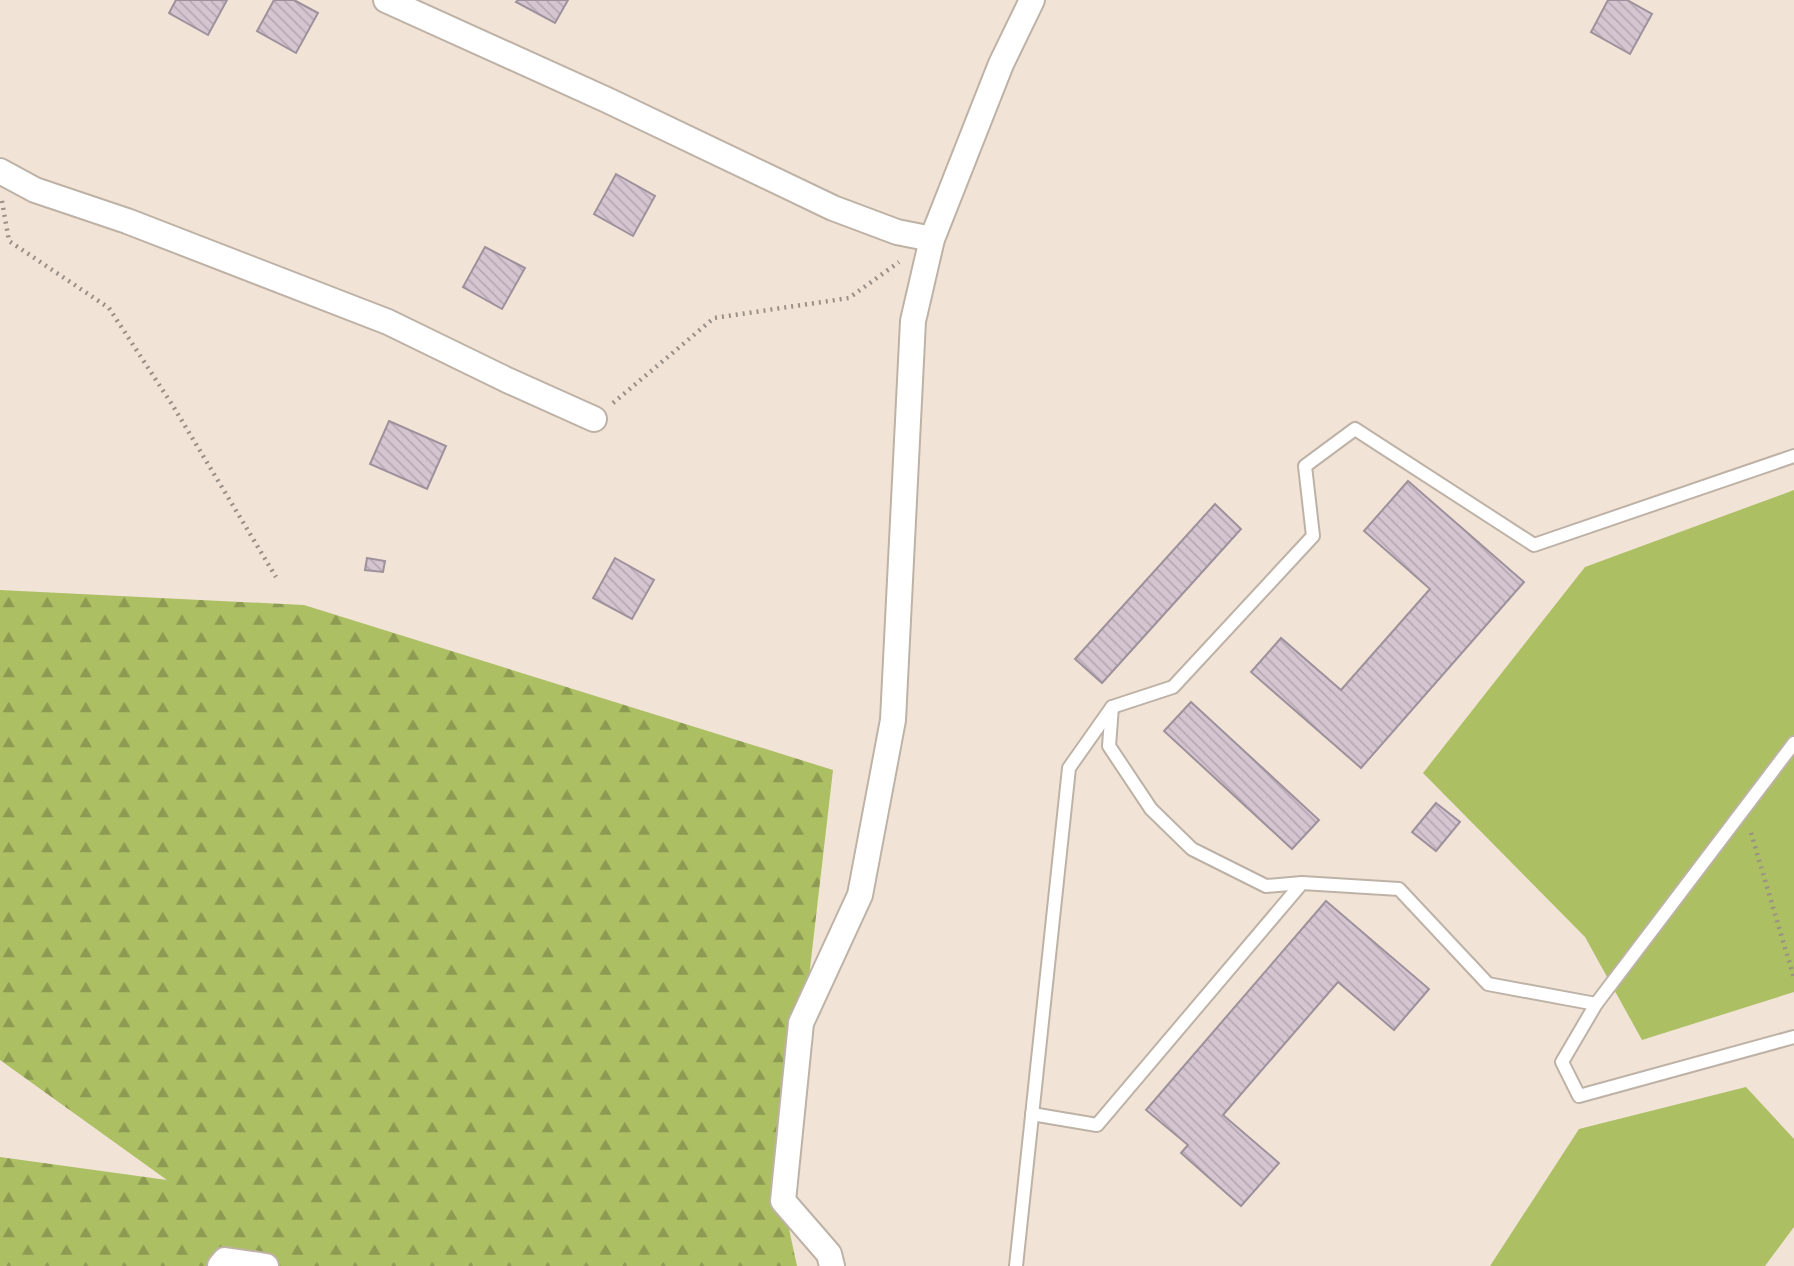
<svg xmlns="http://www.w3.org/2000/svg" width="1794" height="1266" font-family="'IBM Plex Sans',sans-serif">
<style>
.forest{fill:url(#forest-firs)}
.park{fill:#acbf63}
.building{fill:url(#building-back-hatch);stroke:#9e919c;stroke-width:2}
.lines{fill:none;stroke-linecap:round;stroke-linejoin:round}
.service-casing{stroke:#beb2a6;stroke-width:16}
.minor-casing{stroke:#beb2a6;stroke-width:28}
.path{stroke:#9a9086;stroke-width:4.5;stroke-dasharray:2 5;stroke-linecap:butt}
.service{stroke:#fff;stroke-width:12}
.minor{stroke:#fff;stroke-width:24}
</style>
<defs>
<pattern id="forest-firs" width="22" height="20" patternUnits="userSpaceOnUse" patternTransform="scale(1.75)"><rect width="22" height="20" fill="#acbf63"/><path d="M5 1l3.5 6h-7zM16 11l3.5 6h-7z" fill="#8c9b51"/></pattern>
<pattern id="building-back-hatch" width="6" height="6" patternUnits="userSpaceOnUse" patternTransform="scale(1.75)"><rect width="6" height="6" fill="#d4c5d1"/><path d="M-1 5l2 2M0 0l6 6M5-1l2 2" fill="none" stroke="#b6a9b3"/></pattern>
</defs>
<rect width="100%" height="100%" fill="#f1e4d7"/>
<!-- forest -->
<path class="forest" d="M 0,590 L 304,605 L 833,770 L 783,1201 L 797,1266 L 0,1266 L 0,1157 L 167,1180 L 0,1060 Z"/>
<!-- park -->
<g class="park">
<path d="M 1794,490 L 1794,992 L 1642,1040 L 1585,937 L 1423,773 L 1585,567 Z"/>
<path d="M 1746,1087 L 1794,1139 L 1794,1227 L 1765,1266 L 1490,1266 L 1579,1129 Z"/>
</g>
<!-- building -->
<g class="building">
<path d="M 176,0 L 227,0 L 208,35 L 169,13 Z"/>
<path d="M 274,0 L 294,0 L 318,13 L 296,53 L 257,31 Z"/>
<path d="M 518,0 L 568,0 L 555,23 L 516,2 Z"/>
<path d="M 1608,0 L 1627,0 L 1652,14 L 1630,54 L 1591,32 Z"/>
<path d="M 616,174 L 655,196 L 633,236 L 594,214 Z"/>
<path d="M 485,247 L 525,268 L 502,309 L 463,287 Z"/>
<path d="M 389,421 L 446,446 L 427,489 L 370,464 Z"/>
<path d="M 1408,481 L 1524,582 L 1361,768 L 1251,672 L 1281,638 L 1341,690 L 1430,589 L 1364,531 Z"/>
<path d="M 1215,504 L 1241,529 L 1102,683 L 1075,659 Z"/>
<path d="M 367,558 L 385,561 L 383,572 L 365,570 Z"/>
<path d="M 615,558 L 654,580 L 632,619 L 593,598 Z"/>
<path d="M 1191,702 L 1319,820 L 1292,849 L 1164,731 Z"/>
<path d="M 1436,803 L 1460,822 L 1436,851 L 1412,832 Z"/>
<path d="M 1326,901 L 1429,989 L 1394,1030 L 1338,982 L 1223,1115 L 1279,1163 L 1241,1206 L 1181,1153 L 1188,1145 L 1146,1110 Z"/>
</g>
<g class="lines">
<defs>
<g id="service">
<path d="M 1112,707 L 1109,746 L 1151,809 L 1192,849 L 1266,886 L 1302,883"/>
<path d="M 1794,743 L 1596,1004 L 1562,1062 L 1579,1096 L 1794,1037"/>
<path d="M 1032,1114 L 1097,1125 L 1302,883 L 1399,889 L 1488,984 L 1596,1004"/>
<path d="M 1016,1266 L 1069,768 L 1112,707 L 1173,687 L 1313,536 L 1305,466 L 1355,429 L 1534,545 L 1794,456"/>
</g>
<g id="minor">
<path d="M 386,0 L 607,100 L 833,208 L 897,232 L 932,239"/>
<path d="M 0,171 L 35,190 L 127,221 L 388,322 L 507,380 L 594,419"/>
<path d="M 220,1266 L 225,1260 L 266,1266"/>
<path d="M 832,1266 L 829,1254 L 783,1201 L 801,1023 L 860,895 L 893,720 L 913,321 L 932,239 L 1001,64 L 1032,0"/>
</g>
</defs>
<!-- service casing -->
<use href="#service" class="service-casing"/>
<!-- minor casing -->
<use href="#minor" class="minor-casing"/>
<!-- path -->
<g class="path">
<path d="M 2,201 L 9,241 L 109,308 L 173,406 L 276,577"/>
<path d="M 613,403 L 714,318 L 849,298 L 899,262"/>
<path d="M 1751,833 L 1794,978"/>
</g>
<!-- service -->
<use href="#service" class="service"/>
<!-- minor -->
<use href="#minor" class="minor"/>
</g>
</svg>
